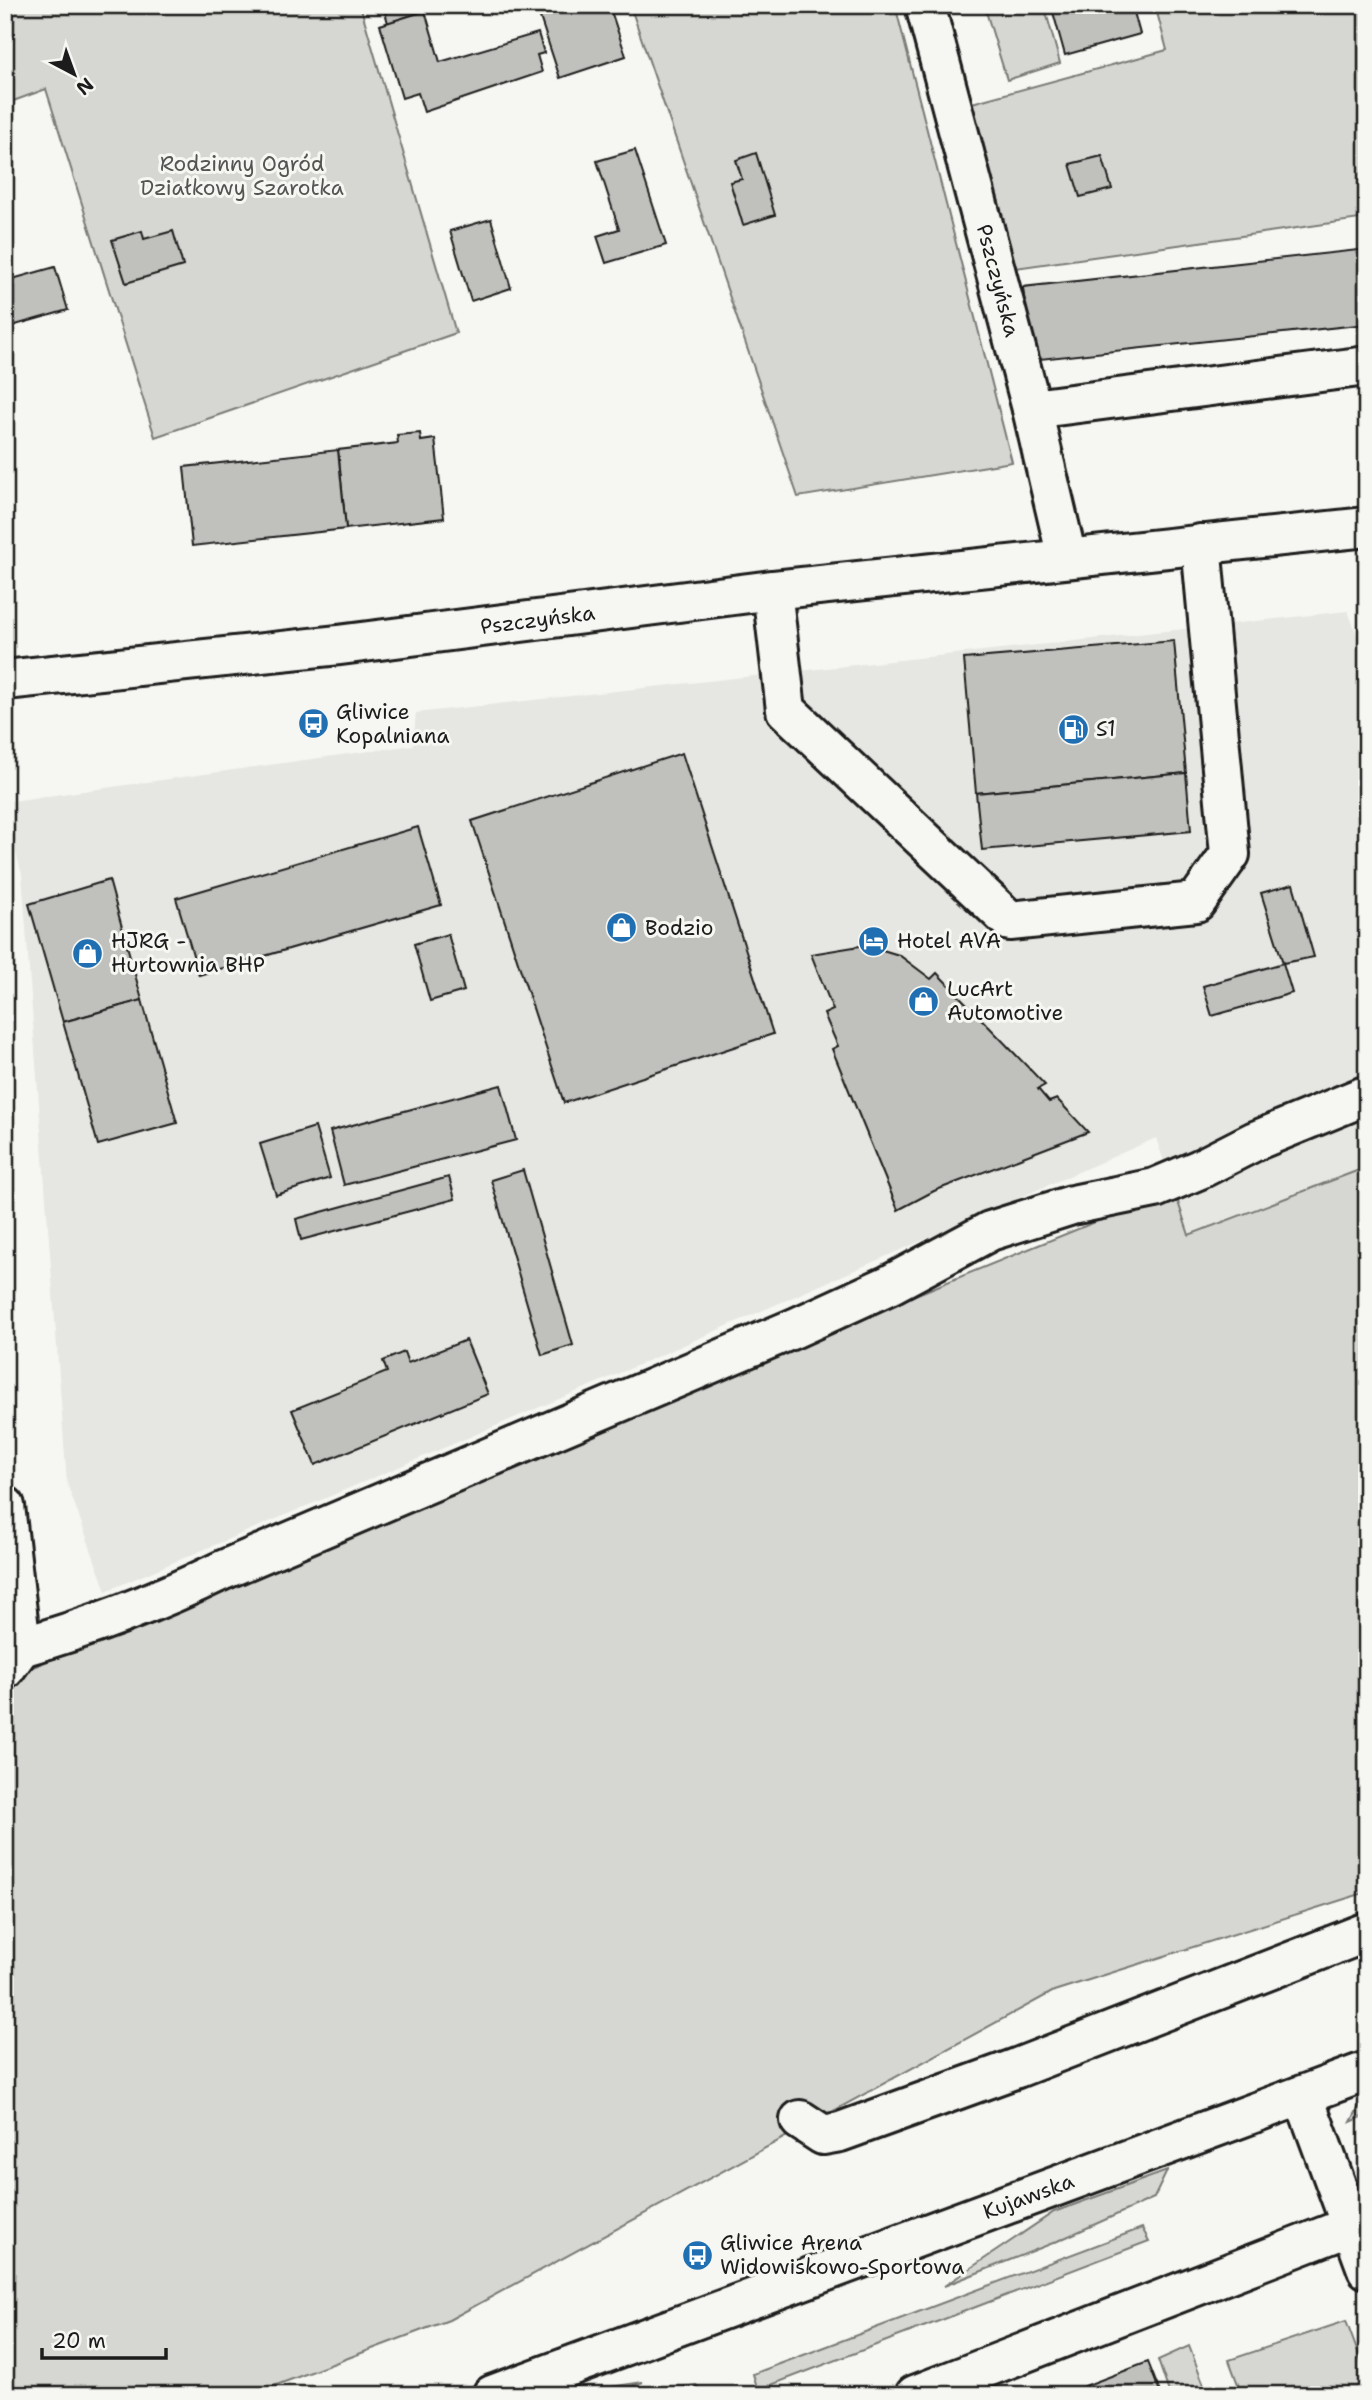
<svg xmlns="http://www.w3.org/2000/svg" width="1372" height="2400" font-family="'Shantell Sans',sans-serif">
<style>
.built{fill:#e6e6e2}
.green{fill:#d6d6d2;stroke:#797977;stroke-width:2}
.building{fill:#c0c0bd;stroke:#1c1c1c;stroke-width:2}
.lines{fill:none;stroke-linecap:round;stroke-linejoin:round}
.minor-casing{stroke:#1c1c1c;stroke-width:44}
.major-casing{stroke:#1c1c1c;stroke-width:44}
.minor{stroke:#f6f6f2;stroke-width:38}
.major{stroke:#f6f6f2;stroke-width:38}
.labels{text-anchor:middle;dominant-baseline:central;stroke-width:6;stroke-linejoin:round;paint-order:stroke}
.park-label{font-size:21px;fill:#545453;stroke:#f6f6f2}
.street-label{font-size:21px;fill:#1c1c1c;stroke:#f6f6f2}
.poi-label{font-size:21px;fill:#1c1c1c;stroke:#f6f6f2;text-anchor:start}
</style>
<rect width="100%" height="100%" fill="#f6f6f2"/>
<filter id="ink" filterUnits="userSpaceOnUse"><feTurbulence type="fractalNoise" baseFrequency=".0143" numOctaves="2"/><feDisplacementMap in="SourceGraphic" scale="14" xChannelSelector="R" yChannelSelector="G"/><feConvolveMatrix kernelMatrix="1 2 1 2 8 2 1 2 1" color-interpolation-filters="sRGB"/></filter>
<g filter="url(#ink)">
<!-- built -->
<path class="built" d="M 1348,611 L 1367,661 L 1367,1167 L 1189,1235 L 1156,1138 L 597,1383 L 106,1591 L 67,1483 L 22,874 L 5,814 L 5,802 L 413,745 L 416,713 Z"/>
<!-- green -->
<g class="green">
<path d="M 5,5 L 360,5 L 456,333 L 155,437 L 46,89 L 5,104 Z"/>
<path d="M 630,5 L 895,5 L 1012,462 L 798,497 Z"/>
<path d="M 984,5 L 1044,5 L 1060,63 L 1007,80 Z"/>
<path d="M 1155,5 L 1367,5 L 1367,218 L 1016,268 L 972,103 L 1167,50 Z"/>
<path d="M 1367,1167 L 1367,1892 L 1054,1991 L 449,2320 L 250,2395 L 5,2395 L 5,1679 L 807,1339 L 1174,1190 L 1189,1235 Z"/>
<path d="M 1365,2095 L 1367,2115 L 1351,2122 Z"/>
<path d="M 1167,2171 L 1154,2198 L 1053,2243 L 944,2286 L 1054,2212 Z"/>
<path d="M 1142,2228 L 1149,2241 L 758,2390 L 753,2374 Z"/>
<path d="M 1346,2321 L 1367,2377 L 1367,2389 L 1356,2395 L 1242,2395 L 1229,2360 Z"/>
<path d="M 1189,2346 L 1208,2395 L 1170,2395 L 1158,2360 Z"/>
<path d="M 643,2382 L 610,2395 L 571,2395 L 578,2392 Z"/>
<path d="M 696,2385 L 705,2395 L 644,2395 L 651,2392 Z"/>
</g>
<!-- building -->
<g class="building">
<path d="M 383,5 L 429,5 L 430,9 L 388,23 Z"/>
<path d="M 536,5 L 609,5 L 626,56 L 560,78 Z"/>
<path d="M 1051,5 L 1132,5 L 1140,34 L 1065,55 Z"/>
<path d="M 425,11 L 440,62 L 538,33 L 544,53 L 537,55 L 542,72 L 424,112 L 418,93 L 402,98 L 380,25 Z"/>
<path d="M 635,150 L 666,245 L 606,263 L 597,236 L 619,229 L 597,161 Z"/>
<path d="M 756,153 L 775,215 L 743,225 L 730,182 L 742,179 L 736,160 Z"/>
<path d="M 1102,156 L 1112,189 L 1080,197 L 1070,164 Z"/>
<path d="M 491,219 L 511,288 L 471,301 L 450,231 Z"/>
<path d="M 142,231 L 144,239 L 173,231 L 183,266 L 126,283 L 112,240 Z"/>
<path d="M 1367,249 L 1367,324 L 1031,360 L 1023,287 Z"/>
<path d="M 55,267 L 68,310 L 5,328 L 5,281 Z"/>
<path d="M 420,433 L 421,441 L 435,439 L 444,518 L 346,529 L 338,450 L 398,443 L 397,435 Z"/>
<path d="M 338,450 L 346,529 L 192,546 L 184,467 Z"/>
<path d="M 1174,641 L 1186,773 L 976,793 L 964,659 Z"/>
<path d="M 682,753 L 773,1034 L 564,1103 L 472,821 Z"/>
<path d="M 1186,773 L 1191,831 L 982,850 L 976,793 Z"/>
<path d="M 418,827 L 441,905 L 199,975 L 176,898 Z"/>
<path d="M 109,880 L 142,1000 L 63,1022 L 29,904 Z"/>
<path d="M 1293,884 L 1314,957 L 1283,963 L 1261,893 Z"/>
<path d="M 448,934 L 464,991 L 430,1001 L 414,944 Z"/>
<path d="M 866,945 L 899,955 L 931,979 L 937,973 L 1045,1085 L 1038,1089 L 1049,1102 L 1057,1099 L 1088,1132 L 934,1191 L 898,1210 L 832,1049 L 838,1046 L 824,1014 L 833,1010 L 811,954 Z"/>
<path d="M 1283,963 L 1292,993 L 1212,1016 L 1203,986 Z"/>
<path d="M 142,1000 L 177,1123 L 98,1145 L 63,1022 Z"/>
<path d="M 501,1085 L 516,1140 L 344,1185 L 330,1131 Z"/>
<path d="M 315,1127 L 330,1178 L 276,1195 L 260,1144 Z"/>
<path d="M 523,1170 L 573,1345 L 542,1355 L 491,1180 Z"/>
<path d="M 449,1177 L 455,1199 L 301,1240 L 296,1219 Z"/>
<path d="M 466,1340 L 488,1394 L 315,1465 L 292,1410 L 387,1372 L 383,1361 L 404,1352 L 408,1363 Z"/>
<path d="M 1148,2362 L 1161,2395 L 1061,2395 Z"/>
</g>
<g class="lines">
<defs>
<g id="minor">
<path id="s1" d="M 925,5 L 1032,409 L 1067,558"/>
<path d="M 1032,409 L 1367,366"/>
<path d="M 772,590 L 786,710 L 1010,921 L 1196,902 L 1230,854 L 1201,544"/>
<path d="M 5,1506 L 21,1647 L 5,1669"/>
<path d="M 21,1647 C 92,1627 157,1602 223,1570 L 795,1328 L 889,1285 L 990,1231 L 1072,1205 L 1155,1188 L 1200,1169 L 1255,1141 L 1367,1095"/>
<path d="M 1303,2095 L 1367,2269"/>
<path d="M 800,2120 L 823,2135 L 840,2132 L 1017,2068 L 1367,1932"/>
<path id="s2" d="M 492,2395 L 1367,2071"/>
<path d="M 915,2395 L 1351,2226"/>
</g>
<g id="major">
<path id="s3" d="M 5,680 L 339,645 L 772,590 L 1367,527"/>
</g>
</defs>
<!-- minor casing -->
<use href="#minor" class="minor-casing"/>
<!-- major casing -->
<use href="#major" class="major-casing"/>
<!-- minor -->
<use href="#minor" class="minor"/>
<!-- major -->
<use href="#major" class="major"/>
</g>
</g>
<!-- icons -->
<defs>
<symbol id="bus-disc" viewBox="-11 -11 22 22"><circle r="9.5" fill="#1f6fb2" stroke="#f6f6f2"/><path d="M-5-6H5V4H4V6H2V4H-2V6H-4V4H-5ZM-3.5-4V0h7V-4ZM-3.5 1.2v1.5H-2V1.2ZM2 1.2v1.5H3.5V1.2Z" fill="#fff"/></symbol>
<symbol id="fuel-disc" viewBox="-11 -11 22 22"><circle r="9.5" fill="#1f6fb2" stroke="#f6f6f2"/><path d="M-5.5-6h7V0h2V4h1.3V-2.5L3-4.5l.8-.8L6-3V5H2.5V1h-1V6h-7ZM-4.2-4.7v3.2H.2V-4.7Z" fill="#fff"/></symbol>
<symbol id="shop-disc" viewBox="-11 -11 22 22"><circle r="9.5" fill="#1f6fb2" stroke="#f6f6f2"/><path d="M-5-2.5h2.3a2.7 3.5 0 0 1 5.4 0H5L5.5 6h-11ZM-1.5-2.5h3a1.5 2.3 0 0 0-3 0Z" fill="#fff"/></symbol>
<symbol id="hotel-disc" viewBox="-11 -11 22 22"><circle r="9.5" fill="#1f6fb2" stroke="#f6f6f2"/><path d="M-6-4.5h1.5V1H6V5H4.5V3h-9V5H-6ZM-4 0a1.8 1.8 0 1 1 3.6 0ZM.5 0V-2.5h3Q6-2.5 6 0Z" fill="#fff"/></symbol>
</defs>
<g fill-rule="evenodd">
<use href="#bus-disc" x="296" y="706" width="35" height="35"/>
<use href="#fuel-disc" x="1056" y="712" width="35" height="35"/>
<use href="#shop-disc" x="604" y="910" width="35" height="35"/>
<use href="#hotel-disc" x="856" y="924" width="35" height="35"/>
<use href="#shop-disc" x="70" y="936" width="35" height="35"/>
<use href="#shop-disc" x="906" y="984" width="35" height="35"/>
<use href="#bus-disc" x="680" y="2238" width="35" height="35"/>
</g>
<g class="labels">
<!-- park labels -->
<g class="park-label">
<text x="242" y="164">Rodzinny Ogród<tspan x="242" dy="24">Działkowy Szarotka</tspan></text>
</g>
<!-- street labels -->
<g class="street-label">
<text stroke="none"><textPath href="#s1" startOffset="285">Pszczyńska</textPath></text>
<text stroke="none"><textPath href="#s3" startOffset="536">Pszczyńska</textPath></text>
<text stroke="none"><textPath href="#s2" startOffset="572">Kujawska</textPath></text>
</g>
<!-- poi labels -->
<g class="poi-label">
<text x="336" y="712">Gliwice<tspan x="336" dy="24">Kopalniana</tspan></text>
<text x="1096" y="729">S1</text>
<text x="645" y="928">Bodzio</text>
<text x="111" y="941">HJRG -<tspan x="111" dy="24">Hurtownia BHP</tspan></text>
<text x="897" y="941">Hotel AVA</text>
<text x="947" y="989">LucArt<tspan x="947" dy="24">Automotive</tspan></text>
<text x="720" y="2243">Gliwice Arena<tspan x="720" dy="24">Widowiskowo-Sportowa</tspan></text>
</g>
</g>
<!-- margin -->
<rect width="1372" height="2400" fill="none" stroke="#f6f6f2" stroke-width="28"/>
<rect x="14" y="14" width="1344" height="2372" fill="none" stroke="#1c1c1c" stroke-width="2.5" filter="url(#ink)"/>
<!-- north arrow -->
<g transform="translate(74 74) rotate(139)" stroke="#f6f6f2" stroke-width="5" paint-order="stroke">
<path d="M0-5L12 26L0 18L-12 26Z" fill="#1c1c1c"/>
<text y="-10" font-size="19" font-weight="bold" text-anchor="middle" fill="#1c1c1c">N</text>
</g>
<!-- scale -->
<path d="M42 2348v10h124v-10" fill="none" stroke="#1c1c1c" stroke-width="3.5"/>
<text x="52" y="2348" font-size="21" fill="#1c1c1c" stroke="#f6f6f2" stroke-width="5" paint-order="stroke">20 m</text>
</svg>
